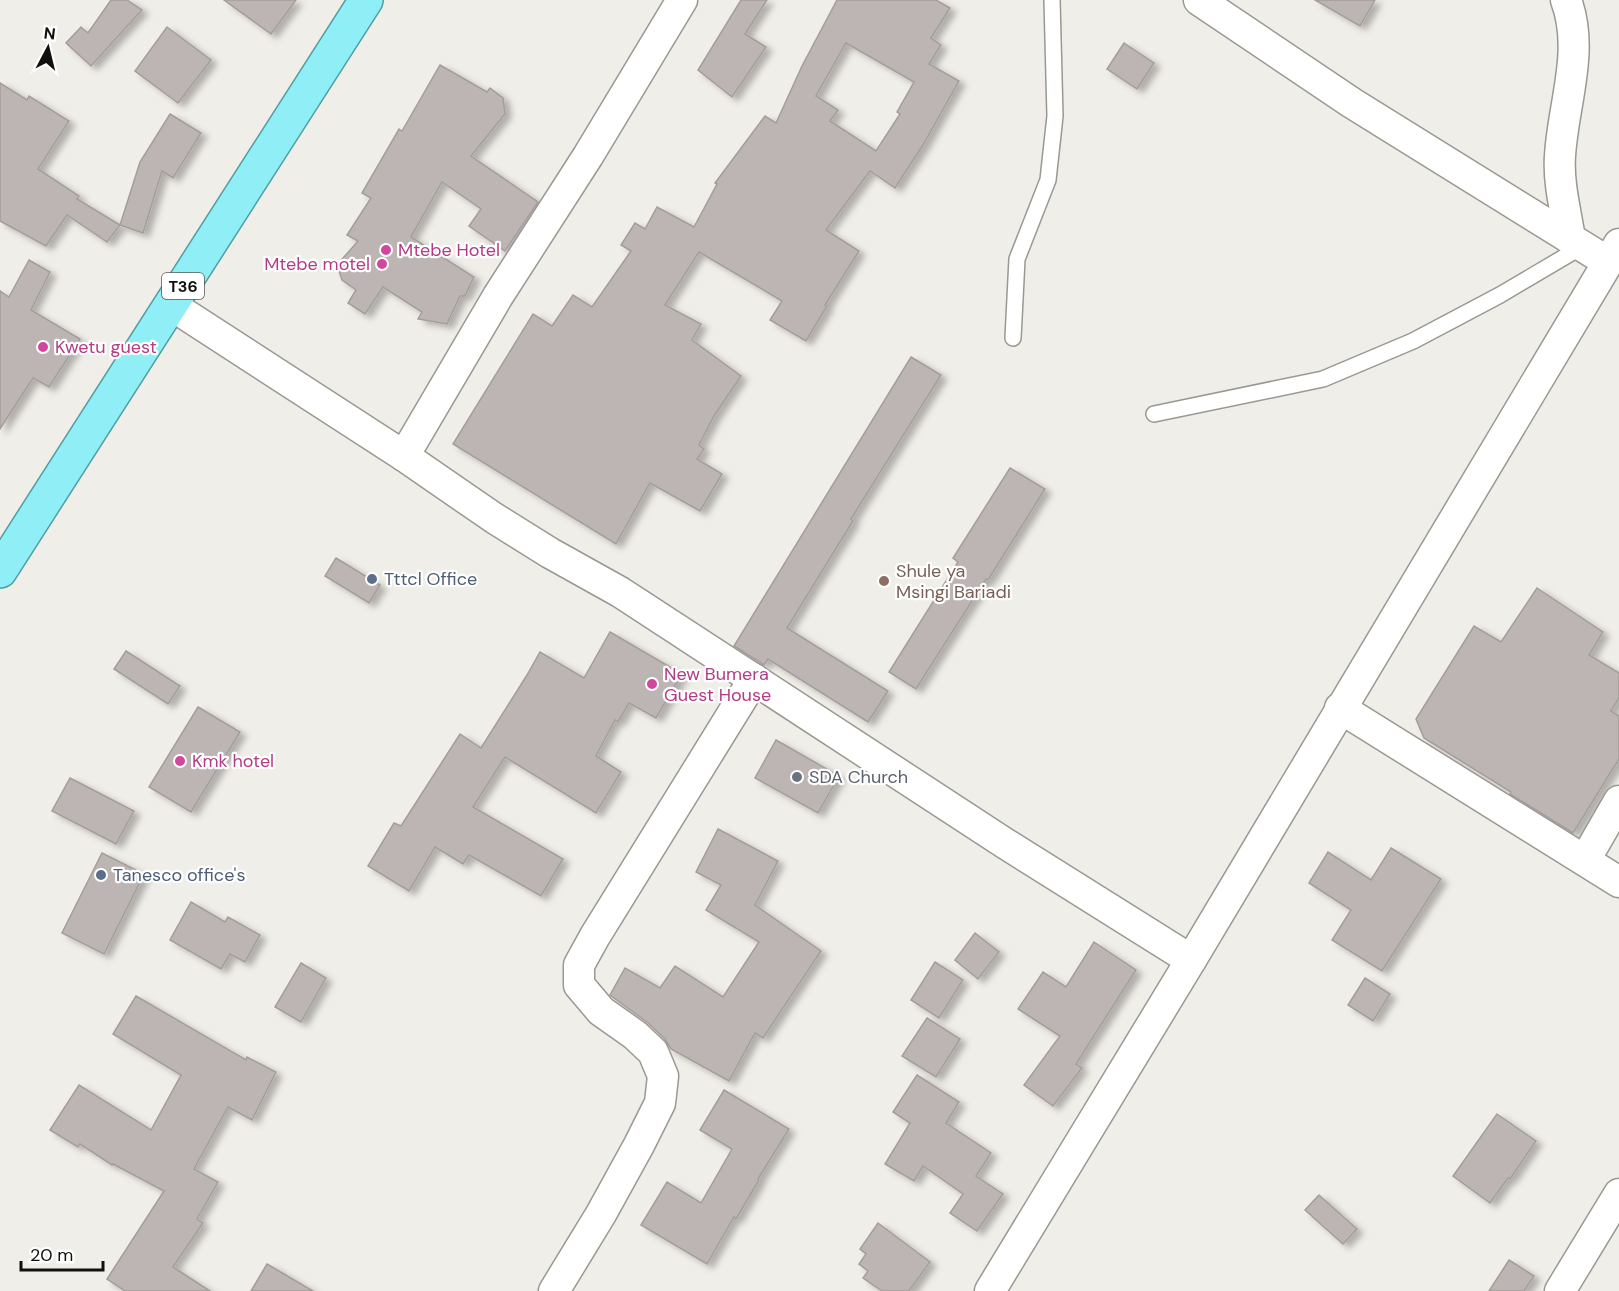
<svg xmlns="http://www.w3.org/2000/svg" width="1619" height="1291" font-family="'DM Sans',sans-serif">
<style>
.building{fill:#bcb5b3;stroke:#a49d9b;stroke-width:1.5;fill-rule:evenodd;filter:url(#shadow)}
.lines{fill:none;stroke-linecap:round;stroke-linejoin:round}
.service-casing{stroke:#9a9892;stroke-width:18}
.minor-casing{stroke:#9a9892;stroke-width:33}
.trunk-casing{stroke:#509ea2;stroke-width:36}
.service{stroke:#fff;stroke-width:15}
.minor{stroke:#fff;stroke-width:30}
.trunk{stroke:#8feef6;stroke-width:33}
.hotel-dot{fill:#d1479c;stroke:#fff;stroke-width:2}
.service-dot{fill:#5c6f8a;stroke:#fff;stroke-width:2}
.education-dot{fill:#8d6e63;stroke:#fff;stroke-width:2}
.worship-dot{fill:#6b7280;stroke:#fff;stroke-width:2}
.labels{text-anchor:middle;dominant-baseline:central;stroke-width:4.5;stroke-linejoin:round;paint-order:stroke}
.shield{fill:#fff;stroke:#585856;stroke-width:1.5}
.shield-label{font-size:16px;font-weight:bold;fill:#10100d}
.hotel-label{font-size:18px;fill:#b23c85;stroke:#fff;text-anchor:start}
.education-label{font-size:18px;fill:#785e54;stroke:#fff;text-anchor:start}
.service-label{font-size:18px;fill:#4e5e75;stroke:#fff;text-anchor:start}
.worship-label{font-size:18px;fill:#5b616d;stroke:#fff;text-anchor:start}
</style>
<defs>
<filter id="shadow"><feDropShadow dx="6" dy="4" stdDeviation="3" flood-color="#0004"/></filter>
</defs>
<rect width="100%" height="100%" fill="#f0eee8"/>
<!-- building -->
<g class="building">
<path d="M 111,0 L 127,0 L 142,10 L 91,66 L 66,43 L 81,27 L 88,33 Z"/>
<path d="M 224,0 L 296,0 L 271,34 Z"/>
<path d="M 741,0 L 767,0 L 745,34 L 766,47 L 732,97 L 698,70 Z"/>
<path d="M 837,0 L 936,0 L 950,8 L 931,38 L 941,45 L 929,64 L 959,81 L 923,145 L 895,188 L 870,171 L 826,230 L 859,251 L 825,305 L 827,306 L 806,341 L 770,320 L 782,301 L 699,252 L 665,305 L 701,324 L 692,340 L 741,376 L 714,416 L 699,445 L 704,449 L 697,459 L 722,474 L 700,511 L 650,483 L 616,544 L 453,444 L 533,314 L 552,326 L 573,295 L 592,307 L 631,251 L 621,245 L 635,223 L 645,229 L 657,207 L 694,227 L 717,184 L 715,183 L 765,116 L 776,123 L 802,66 ZM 846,43 L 914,82 L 897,112 L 900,114 L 876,151 L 830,121 L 838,110 L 816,96 Z"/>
<path d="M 1315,0 L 1375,0 L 1360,26 Z"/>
<path d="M 167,27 L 211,60 L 178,103 L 135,71 Z"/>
<path d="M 1124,43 L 1154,63 L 1137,89 L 1107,69 Z"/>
<path d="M 440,65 L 487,92 L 490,88 L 503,98 L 505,114 L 471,156 L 538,202 L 505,251 L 469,226 L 481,209 L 442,182 L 411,237 L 474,277 L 465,296 L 460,296 L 447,324 L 418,319 L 422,312 L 383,287 L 365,314 L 348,303 L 356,290 L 342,280 L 337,265 L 358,241 L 347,235 L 371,198 L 362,193 L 399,129 L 402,131 Z"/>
<path d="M 0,83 L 27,100 L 29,96 L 69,121 L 38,169 L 79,196 L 77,199 L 120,225 L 107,242 L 67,215 L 46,246 L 0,221 Z"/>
<path d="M 170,114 L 201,133 L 173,178 L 162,171 L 143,233 L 120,225 L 140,162 Z"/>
<path d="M 29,260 L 50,272 L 31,310 L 80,339 L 49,387 L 33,378 L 0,429 L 0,291 L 9,297 Z"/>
<path d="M 911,357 L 941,375 L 851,519 L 853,521 L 787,628 L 888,691 L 868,722 L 768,659 L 764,665 L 734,646 Z"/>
<path d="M 1010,468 L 1045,489 L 988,580 L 986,579 L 916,689 L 889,672 L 958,562 L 953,558 Z"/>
<path d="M 336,558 L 380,585 L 369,603 L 325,576 Z"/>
<path d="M 1537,588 L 1603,632 L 1589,655 L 1619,673 L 1619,698 L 1611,711 L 1619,716 L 1619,759 L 1573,833 L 1510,794 L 1511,792 L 1424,738 L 1416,719 L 1474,626 L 1501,642 Z"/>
<path d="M 610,632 L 682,674 L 656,718 L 629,703 L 618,722 L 615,720 L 596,756 L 621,772 L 596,813 L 505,757 L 473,807 L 563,859 L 541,896 L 469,855 L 463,864 L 435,847 L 409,891 L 368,866 L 394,823 L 401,826 L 460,734 L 481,748 L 527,675 L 540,652 L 584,678 Z"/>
<path d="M 126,651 L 180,686 L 168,704 L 114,669 Z"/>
<path d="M 198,707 L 240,732 L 191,812 L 149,787 Z"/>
<path d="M 776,740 L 839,776 L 818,813 L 755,778 Z"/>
<path d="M 70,778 L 134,811 L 116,844 L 52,811 Z"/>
<path d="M 718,829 L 778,861 L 755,905 L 821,951 L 763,1038 L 755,1033 L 729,1081 L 671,1049 L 665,1039 L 647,1022 L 610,995 L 625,968 L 660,988 L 675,966 L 723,997 L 759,942 L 706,910 L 721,885 L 696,872 Z"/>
<path d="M 1391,848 L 1441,879 L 1382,971 L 1332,940 L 1351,910 L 1309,883 L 1328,852 L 1371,880 Z"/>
<path d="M 102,853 L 144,874 L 104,954 L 62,933 Z"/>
<path d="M 191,902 L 225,922 L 228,917 L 260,935 L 245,962 L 230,954 L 221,969 L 170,940 Z"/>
<path d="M 975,933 L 999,952 L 978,979 L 955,960 Z"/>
<path d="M 1094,942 L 1136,970 L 1076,1064 L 1082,1068 L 1053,1106 L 1024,1085 L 1060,1036 L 1018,1009 L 1043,972 L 1066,987 Z"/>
<path d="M 935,962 L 963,980 L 939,1018 L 911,1000 Z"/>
<path d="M 301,963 L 326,978 L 301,1022 L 275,1007 Z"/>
<path d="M 1365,978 L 1390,994 L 1373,1021 L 1348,1005 Z"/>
<path d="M 136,996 L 246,1060 L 247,1057 L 276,1072 L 252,1120 L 228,1107 L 194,1169 L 218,1182 L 197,1219 L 203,1223 L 173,1267 L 210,1291 L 125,1291 L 107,1279 L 164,1191 L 113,1164 L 112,1165 L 80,1144 L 78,1147 L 50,1130 L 79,1085 L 151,1130 L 181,1075 L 113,1034 Z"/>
<path d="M 927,1018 L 960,1039 L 936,1077 L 902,1056 Z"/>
<path d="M 917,1075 L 959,1102 L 946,1123 L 991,1153 L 976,1176 L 1003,1194 L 977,1231 L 950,1213 L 963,1194 L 923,1166 L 914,1181 L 885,1164 L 910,1123 L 893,1112 Z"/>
<path d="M 724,1090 L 789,1129 L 758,1179 L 759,1180 L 736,1219 L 734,1217 L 707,1264 L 641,1225 L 667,1182 L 701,1203 L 732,1149 L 700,1130 Z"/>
<path d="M 1497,1114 L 1536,1141 L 1510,1179 L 1508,1178 L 1490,1203 L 1453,1176 Z"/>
<path d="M 1319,1195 L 1357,1229 L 1343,1244 L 1305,1210 Z"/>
<path d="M 878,1223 L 930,1262 L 909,1291 L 882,1291 L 863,1278 L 868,1271 L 859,1264 L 866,1254 L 860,1249 Z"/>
<path d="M 1509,1260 L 1534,1276 L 1524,1291 L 1489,1291 Z"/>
<path d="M 267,1264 L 313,1291 L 251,1291 Z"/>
</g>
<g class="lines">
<defs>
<g id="service">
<path d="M 1013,338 L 1017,259 L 1048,180 L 1055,116 L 1052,0"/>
<path d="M 1154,414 L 1323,379 L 1413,341 L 1500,295 L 1583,246"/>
</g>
<g id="minor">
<path d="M 1199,0 L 1352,103 L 1608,262"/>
<path d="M 1566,0 C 1585,51 1563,104 1560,156 C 1558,183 1566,212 1570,239"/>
<path d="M 171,305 L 404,456 L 494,518 L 550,553 L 620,592 L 1006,844 L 1191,960"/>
<path d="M 404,456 L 498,296 L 588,156 L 682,0"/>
<path d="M 1340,708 L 1619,882"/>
<path d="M 1585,860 L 1619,801"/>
<path d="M 554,1291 L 601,1214 L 639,1145 L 660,1103 L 663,1076 L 653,1052 L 635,1035 L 601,1011 L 579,985 L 579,965 L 595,936 L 754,679"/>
<path d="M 990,1291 L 1191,960 L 1619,244"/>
<path d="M 1560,1291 L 1619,1194"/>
</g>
<path id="trunk" d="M 0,571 L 366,0"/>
</defs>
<!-- service casing -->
<use href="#service" class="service-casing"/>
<!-- minor casing -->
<use href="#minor" class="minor-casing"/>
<!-- trunk casing -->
<use href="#trunk" class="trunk-casing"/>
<!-- service -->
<use href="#service" class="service"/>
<!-- minor -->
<use href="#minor" class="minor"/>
<!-- trunk -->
<use href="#trunk" class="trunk"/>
</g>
<!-- markers -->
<g class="hotel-dot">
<circle cx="386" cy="250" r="6"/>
<circle cx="382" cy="264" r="6"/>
<circle cx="43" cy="347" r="6"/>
<circle cx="652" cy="684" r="6"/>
<circle cx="180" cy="761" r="6"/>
</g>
<g class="service-dot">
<circle cx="372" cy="579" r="6"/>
<circle cx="101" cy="875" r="6"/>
</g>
<circle class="education-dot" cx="884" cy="581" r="6"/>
<circle class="worship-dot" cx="797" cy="777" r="6"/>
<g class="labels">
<!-- shield labels -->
<rect class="shield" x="162" y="273" width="42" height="26" rx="4.5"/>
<g class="shield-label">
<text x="183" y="286">T36</text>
</g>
<!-- hotel labels -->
<g class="hotel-label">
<text x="398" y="250">Mtebe Hotel</text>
<text x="370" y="264" text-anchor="end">Mtebe motel</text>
<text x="55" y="347">Kwetu guest</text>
<text x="664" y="674">New Bumera<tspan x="664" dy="21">Guest House</tspan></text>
<text x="192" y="761">Kmk hotel</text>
</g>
<!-- education labels -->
<g class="education-label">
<text x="896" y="571">Shule ya<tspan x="896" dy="21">Msingi Bariadi</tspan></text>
</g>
<!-- service labels -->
<g class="service-label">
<text x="384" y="579">Tttcl Office</text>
<text x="113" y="875">Tanesco office's</text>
</g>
<!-- worship labels -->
<g class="worship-label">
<text x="809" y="777">SDA Church</text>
</g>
</g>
<!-- north arrow -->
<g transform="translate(48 48) rotate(7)" stroke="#ffffff" stroke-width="4.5" paint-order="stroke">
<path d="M0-4.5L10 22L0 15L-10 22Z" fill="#10100d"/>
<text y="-9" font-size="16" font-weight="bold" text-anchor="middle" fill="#10100d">N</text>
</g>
<!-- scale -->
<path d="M21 1261v9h82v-9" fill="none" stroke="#10100d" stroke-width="3"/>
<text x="30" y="1261" font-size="18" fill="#10100d" stroke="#ffffff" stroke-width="4.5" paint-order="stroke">20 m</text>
</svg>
